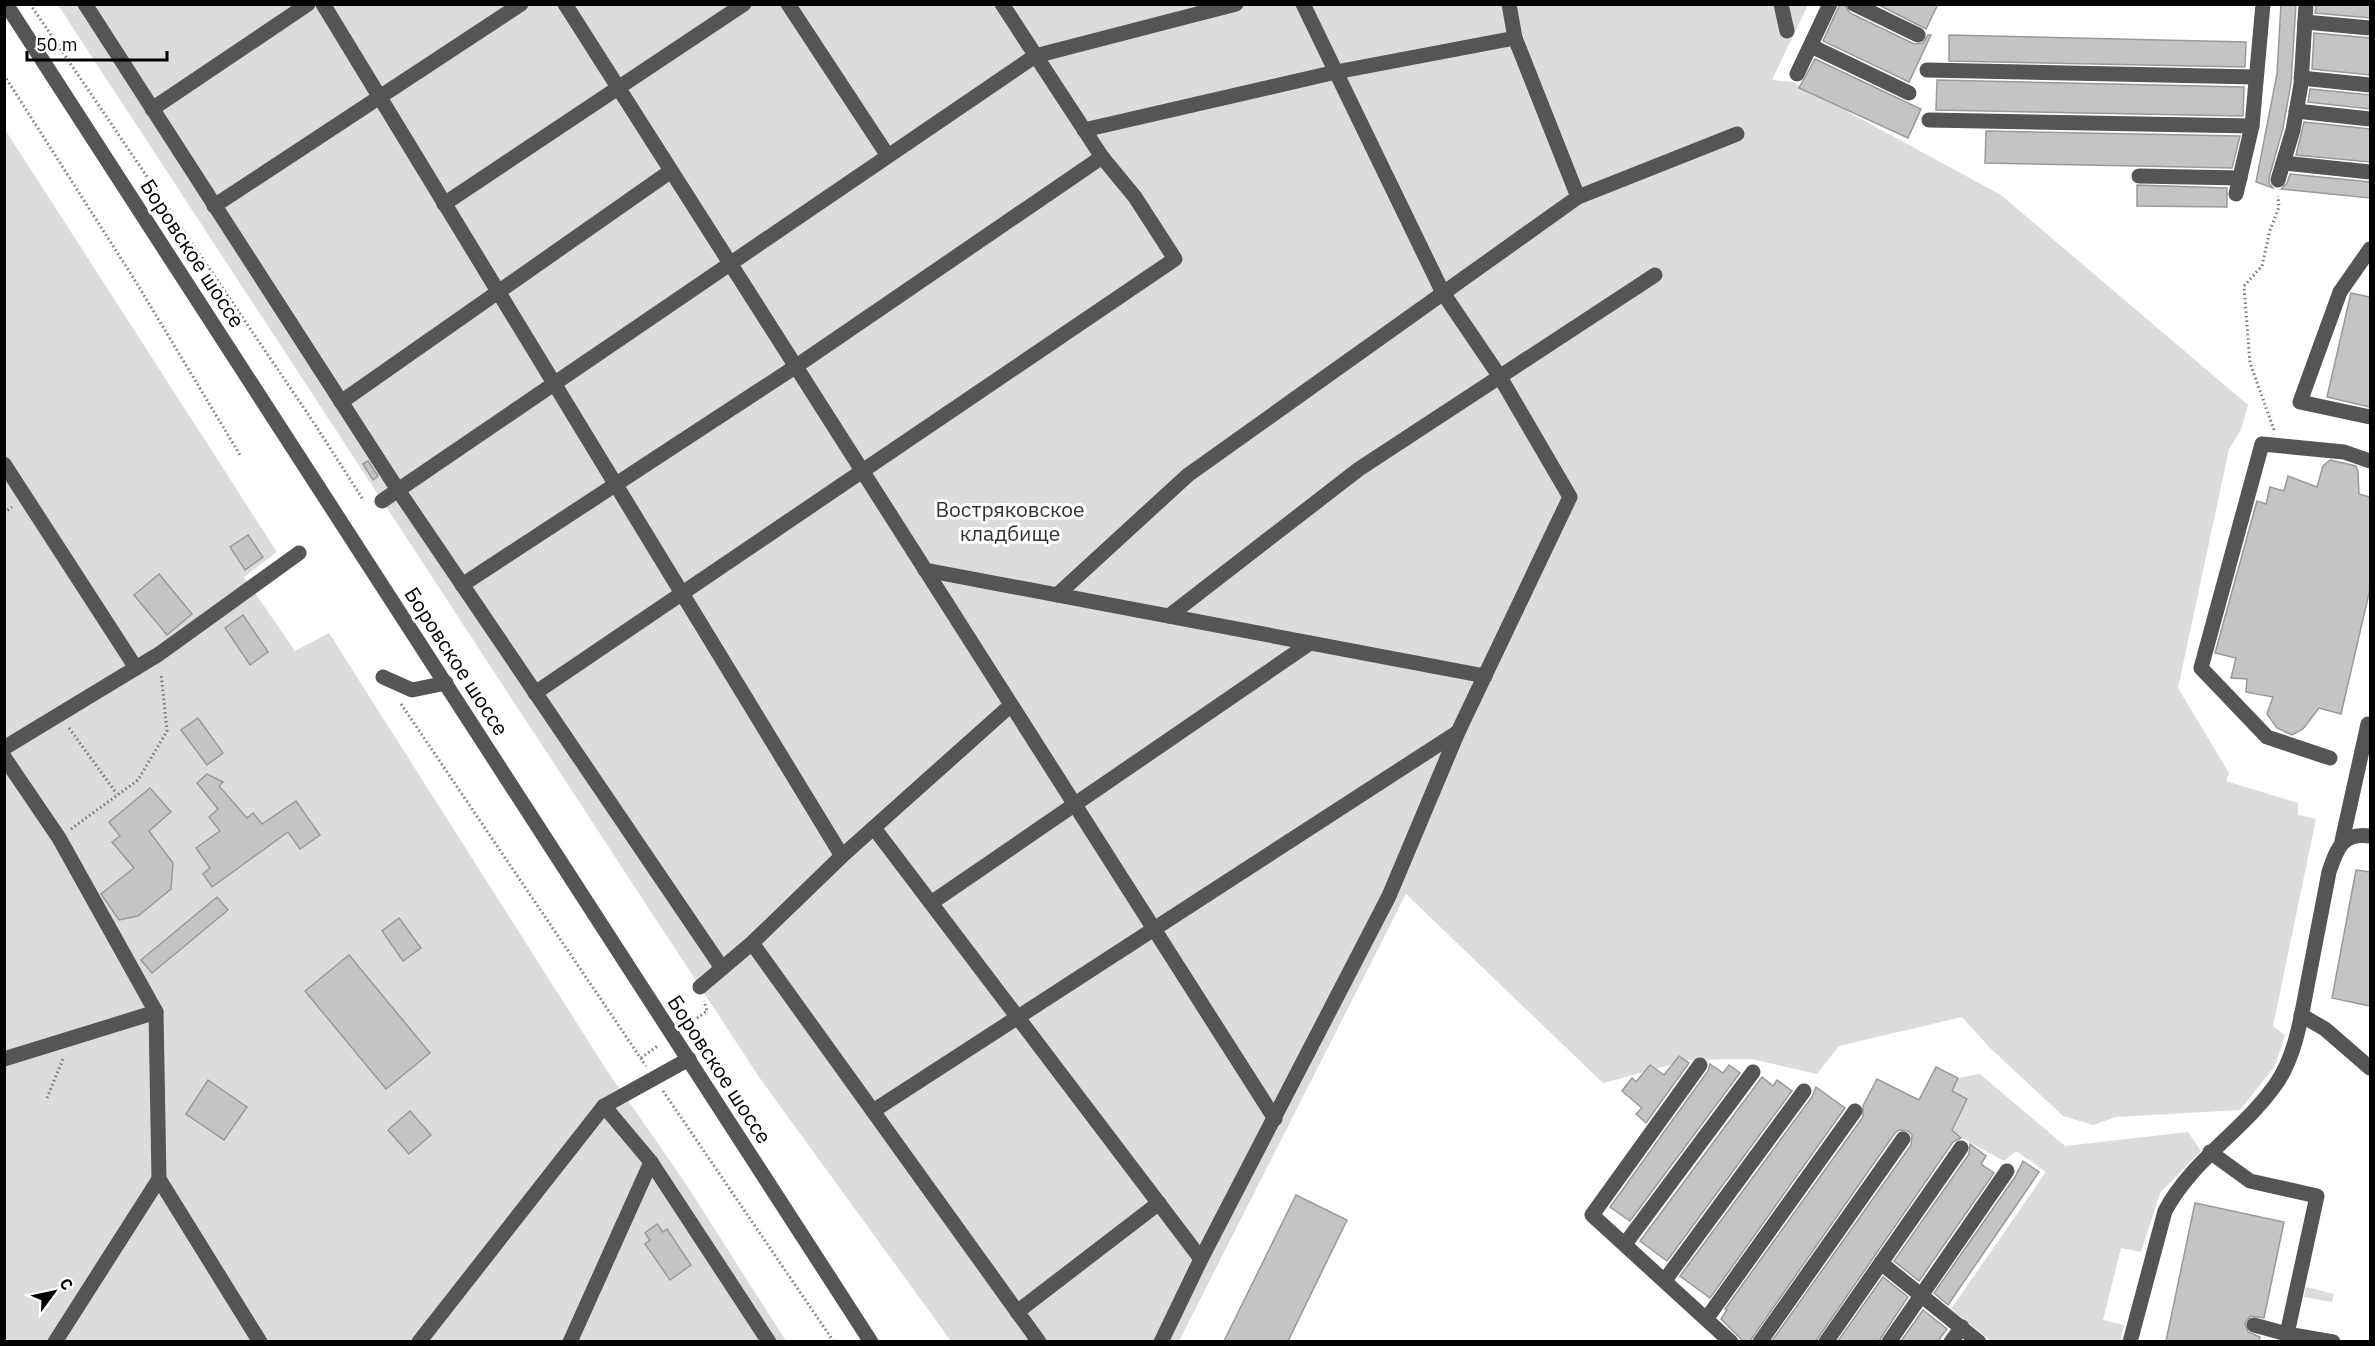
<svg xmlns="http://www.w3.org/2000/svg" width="2375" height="1346" font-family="'IBM Plex Sans',sans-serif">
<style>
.green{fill:#dcdcdc}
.building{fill:#c4c4c4;stroke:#999;stroke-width:1.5}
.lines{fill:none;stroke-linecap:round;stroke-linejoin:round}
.path{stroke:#777;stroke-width:3;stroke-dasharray:1.5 3;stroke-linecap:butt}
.minor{stroke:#555;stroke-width:15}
.labels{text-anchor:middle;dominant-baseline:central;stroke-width:6;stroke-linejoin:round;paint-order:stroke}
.street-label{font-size:21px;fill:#000;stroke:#fff}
.park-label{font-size:21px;fill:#333;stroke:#fff}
</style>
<rect width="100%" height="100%" fill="#fff"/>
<!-- green -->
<g class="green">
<path d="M 58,5 L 1808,5 L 1772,80 L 1793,82 L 2001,195 L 2248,405 L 2241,430 L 2229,449 L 2178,688 L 2229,773 L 2226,781 L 2298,803 L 2298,815 L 2316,819 L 2273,1026 L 2285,1035 L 2275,1066 L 2240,1110 L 2116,1117 L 2093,1125 L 2063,1116 L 1989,1047 L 1962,1017 L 1839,1046 L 1817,1074 L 1751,1059 L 1689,1060 L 1603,1083 L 1406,894 L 1179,1341 L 951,1341 L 759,1077 Z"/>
<path d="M 4,128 L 277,552 L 244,577 L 295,651 L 329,633 L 606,1069 L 684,1181 L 786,1341 L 5,1341 Z"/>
<path d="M 1980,1074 L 2065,1146 L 2188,1132 L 2201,1151 L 2160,1193 L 2141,1252 L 2121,1248 L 2103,1320 L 2124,1325 L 2120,1341 L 1991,1341 L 1951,1309 L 2046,1172 L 2016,1151 L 2004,1161 L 1951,1132 L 1967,1099 L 1952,1091 L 1958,1078 Z"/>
<path d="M 2306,1287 L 2334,1294 L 2332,1302 L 2304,1297 Z"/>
</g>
<!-- building -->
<g class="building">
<path d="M 1840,4 L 1844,4 L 1850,13 L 1914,44 L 1923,43 L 1928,35 L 1931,35 L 1909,82 L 1823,41 Z"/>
<path d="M 1877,4 L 1938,4 L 1926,29 Z"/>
<path d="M 2281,4 L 2296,4 L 2291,83 L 2283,128 L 2269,178 L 2269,183 L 2273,188 L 2256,182 L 2277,74 Z"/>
<path d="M 2316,4 L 2370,4 L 2370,18 L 2315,13 Z"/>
<path d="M 2314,33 L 2370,38 L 2370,75 L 2312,69 Z"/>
<path d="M 1949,35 L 2246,42 L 2245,67 L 1949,61 Z"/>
<path d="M 1815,59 L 1921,109 L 1908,138 L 1799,88 Z"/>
<path d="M 1937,80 L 2244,87 L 2243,116 L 1936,110 Z"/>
<path d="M 2310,89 L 2370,95 L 2370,109 L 2308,102 Z"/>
<path d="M 2304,122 L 2370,129 L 2370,162 L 2296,155 Z"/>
<path d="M 1986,131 L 2240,136 L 2232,168 L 2138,166 L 1985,163 Z"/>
<path d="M 2290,174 L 2370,182 L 2370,198 L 2281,189 L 2287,183 Z"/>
<path d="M 2137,185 L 2227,188 L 2227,207 L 2137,206 Z"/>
<path d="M 2351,293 L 2370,297 L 2370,407 L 2327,397 Z"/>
<path d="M 2330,460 L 2356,466 L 2358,472 L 2359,494 L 2370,497 L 2370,589 L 2341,714 L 2319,708 L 2303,729 L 2292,735 L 2277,728 L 2267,714 L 2273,697 L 2246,692 L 2247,679 L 2231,678 L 2236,658 L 2215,653 L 2257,501 L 2266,504 L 2270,487 L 2284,491 L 2288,476 L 2317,487 L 2323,466 Z"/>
<path d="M 368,461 L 378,476 L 373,480 L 363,464 Z"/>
<path d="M 248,535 L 263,557 L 245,570 L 230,547 Z"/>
<path d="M 159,574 L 192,614 L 167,635 L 134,595 Z"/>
<path d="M 243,615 L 268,652 L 250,665 L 225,628 Z"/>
<path d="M 198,718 L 223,753 L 207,765 L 181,730 Z"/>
<path d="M 207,774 L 223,782 L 219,786 L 247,818 L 253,813 L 262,824 L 296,801 L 320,835 L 300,849 L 288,832 L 212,887 L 203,874 L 210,868 L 196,848 L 220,831 L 209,817 L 218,809 L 197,783 Z"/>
<path d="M 150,788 L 171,812 L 149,831 L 173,863 L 171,889 L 138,916 L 119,920 L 101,894 L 134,868 L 112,842 L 120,836 L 109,822 Z"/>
<path d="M 2356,870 L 2370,872 L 2370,1006 L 2332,998 Z"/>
<path d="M 217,897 L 228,910 L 152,973 L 141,960 Z"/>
<path d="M 399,918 L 421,948 L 403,961 L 382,931 Z"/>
<path d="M 349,955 L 430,1053 L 386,1089 L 305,991 Z"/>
<path d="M 1679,1056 L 1689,1063 L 1646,1123 L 1636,1114 L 1642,1108 L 1622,1091 L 1632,1078 L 1636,1082 L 1650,1065 L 1664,1075 Z"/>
<path d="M 1710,1064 L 1723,1073 L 1729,1065 L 1740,1073 L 1630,1221 L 1610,1207 L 1708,1071 Z"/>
<path d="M 1936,1067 L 1958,1078 L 1952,1091 L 1967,1099 L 1952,1130 L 1961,1138 L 1953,1142 L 1816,1341 L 1772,1341 L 1911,1145 L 1912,1135 L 1908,1131 L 1899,1130 L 1895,1133 L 1750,1341 L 1743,1341 L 1721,1319 L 1727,1310 L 1725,1309 L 1863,1117 L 1863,1106 L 1877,1079 L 1919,1100 Z"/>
<path d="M 1762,1077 L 1773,1086 L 1777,1080 L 1792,1091 L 1667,1261 L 1640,1241 Z"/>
<path d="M 208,1080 L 247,1107 L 224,1140 L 186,1114 Z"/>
<path d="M 1816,1087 L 1845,1108 L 1710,1298 L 1680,1276 L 1812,1097 Z"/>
<path d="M 410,1111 L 431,1135 L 409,1154 L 388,1130 Z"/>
<path d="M 1970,1144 L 1986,1156 L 1981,1164 L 1994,1173 L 1919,1281 L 1894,1261 L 1969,1154 Z"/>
<path d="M 2023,1161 L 2039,1172 L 1948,1305 L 1934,1293 L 2015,1177 Z"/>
<path d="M 1296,1195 L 1347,1220 L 1288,1341 L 1224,1341 Z"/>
<path d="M 2195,1203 L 2284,1222 L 2264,1318 L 2251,1316 L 2245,1323 L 2248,1332 L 2260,1337 L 2259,1341 L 2166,1341 Z"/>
<path d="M 657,1224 L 663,1232 L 667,1229 L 691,1265 L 670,1280 L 645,1244 L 650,1240 L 645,1233 Z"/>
<path d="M 1883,1277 L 1908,1297 L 1879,1341 L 1838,1341 Z"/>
<path d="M 1923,1310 L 1947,1329 L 1938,1341 L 1901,1341 Z"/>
</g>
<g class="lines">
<!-- path -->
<g class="path">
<path d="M 30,4 L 312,420 L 364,501"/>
<path d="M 4,75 L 136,282 L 240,455"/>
<path d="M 2274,430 L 2250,363 L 2244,286 L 2262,266 L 2270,230 L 2279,207 L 2278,196"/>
<path d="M 4,513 L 12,507"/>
<path d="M 401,704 L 646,1066"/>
<path d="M 69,728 L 117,794"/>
<path d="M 71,829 L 138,780 L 167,731 L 161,673"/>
<path d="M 686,1026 L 707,1011 L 704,1001"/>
<path d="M 641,1058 L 659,1045"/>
<path d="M 663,1091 L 834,1342"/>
<path d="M 47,1098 L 63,1059"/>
</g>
<!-- minor -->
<g class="minor">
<path d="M 6,4 L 871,1342"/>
<path d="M 85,4 L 398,490 L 722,968"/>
<path d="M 323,4 L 842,856"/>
<path d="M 565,4 L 1275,1119"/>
<path d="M 788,4 L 888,156"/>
<path d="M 1781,4 L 1787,31"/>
<path d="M 1854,4 L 1918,35"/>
<path d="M 2305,22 L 2370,28"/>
<path d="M 1811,46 L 1909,93"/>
<path d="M 1927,70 L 2256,77"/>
<path d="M 1797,74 L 1830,4"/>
<path d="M 2301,78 L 2370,85"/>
<path d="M 152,109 L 308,4"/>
<path d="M 2296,111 L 2370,119"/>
<path d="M 1929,120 L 2252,126"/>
<path d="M 1084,130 L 1336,72 L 1515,38"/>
<path d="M 2283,163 L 2370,172"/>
<path d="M 2139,176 L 2240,178"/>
<path d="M 2278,180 L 2293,130 L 2301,84 L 2306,4"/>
<path d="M 2236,194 L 2252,126 L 2263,4"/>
<path d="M 1578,197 L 1737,134"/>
<path d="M 444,204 L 744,4"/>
<path d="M 214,206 L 521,4"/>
<path d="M 2370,249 L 2340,292 L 2300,402 L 2370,417"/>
<path d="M 341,402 L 671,171"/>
<path d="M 4,464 L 136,668"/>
<path d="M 382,501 L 1035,56 L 1236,4"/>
<path d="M 925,570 L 1485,676"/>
<path d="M 462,585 L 795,367 L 1102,157"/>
<path d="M 1057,595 L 1188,475 L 1578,197 L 1515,38 L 1509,4"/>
<path d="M 1169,616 L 1359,469 L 1655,275"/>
<path d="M 383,677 L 412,690 L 446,683"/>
<path d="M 535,693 L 1175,259 L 1135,197 L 1102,157 L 1002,4"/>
<path d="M 4,748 L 159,654 L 299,553"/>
<path d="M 4,757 L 59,838 L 156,1012 L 159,1179 L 260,1342"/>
<path d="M 2330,758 L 2267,737 L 2201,668 L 2262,444 L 2344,452 L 2370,461"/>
<path d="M 874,828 L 1201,1259"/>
<path d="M 2342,841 L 2368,724"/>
<path d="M 931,903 L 1310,643"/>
<path d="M 752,943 L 1039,1342"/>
<path d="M 700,987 L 752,943 L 842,856 L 1011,705"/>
<path d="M 2301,1015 L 2325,1029 L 2370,1068"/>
<path d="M 4,1059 L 156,1012"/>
<path d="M 1700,1065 L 1592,1215 L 1731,1342"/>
<path d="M 604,1106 L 651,1162 L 769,1342"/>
<path d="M 873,1111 L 1458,732"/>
<path d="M 2210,1152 L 2250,1181 L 2317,1196 L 2287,1334 L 2254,1325"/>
<path d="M 1625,1244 L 1753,1072"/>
<path d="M 1881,1263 L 1979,1342"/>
<path d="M 1665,1280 L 1804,1091"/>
<path d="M 1017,1312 L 1159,1203"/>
<path d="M 1707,1318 L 1855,1111"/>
<path d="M 2287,1334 L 2333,1342"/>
<path d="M 55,1342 L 159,1179"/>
<path d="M 419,1342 L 604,1106 L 689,1059"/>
<path d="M 570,1342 L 651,1162"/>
<path d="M 1161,1342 L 1201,1259 L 1389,896 L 1458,732 L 1570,497 L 1500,377 L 1443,293 L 1303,4"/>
<path d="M 1760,1342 L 1903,1139"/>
<path d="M 1826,1342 L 1961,1148"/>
<path d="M 1889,1342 L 2007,1171"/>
<path d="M 1951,1342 L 1962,1327"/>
<path d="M 2130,1342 L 2165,1211 C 2192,1160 2243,1131 2276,1084 C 2297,1054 2302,1011 2309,976 C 2316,941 2322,907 2329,872 C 2337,849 2342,832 2370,836"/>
</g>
</g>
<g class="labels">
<!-- street labels -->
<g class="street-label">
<text transform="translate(193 253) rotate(57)">Боровское шоссе</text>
<text transform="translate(457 661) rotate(57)">Боровское шоссе</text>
<text transform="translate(720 1069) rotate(57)">Боровское шоссе</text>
</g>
<!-- park labels -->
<g class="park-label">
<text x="1010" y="509">Востряковское<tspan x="1010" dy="24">кладбище</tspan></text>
</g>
</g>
<!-- border -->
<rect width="2375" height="1346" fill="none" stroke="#000000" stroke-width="12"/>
<!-- north arrow -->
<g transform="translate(54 1292) rotate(57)" stroke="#ffffff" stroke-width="4.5" paint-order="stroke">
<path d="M0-4.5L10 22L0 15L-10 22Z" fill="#000000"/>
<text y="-9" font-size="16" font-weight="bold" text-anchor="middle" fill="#000000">С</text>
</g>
<!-- scale -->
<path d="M27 51v9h140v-9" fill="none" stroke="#000000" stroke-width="3"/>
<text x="36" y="51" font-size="18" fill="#000000" stroke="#ffffff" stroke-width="4.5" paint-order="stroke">50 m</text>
</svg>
